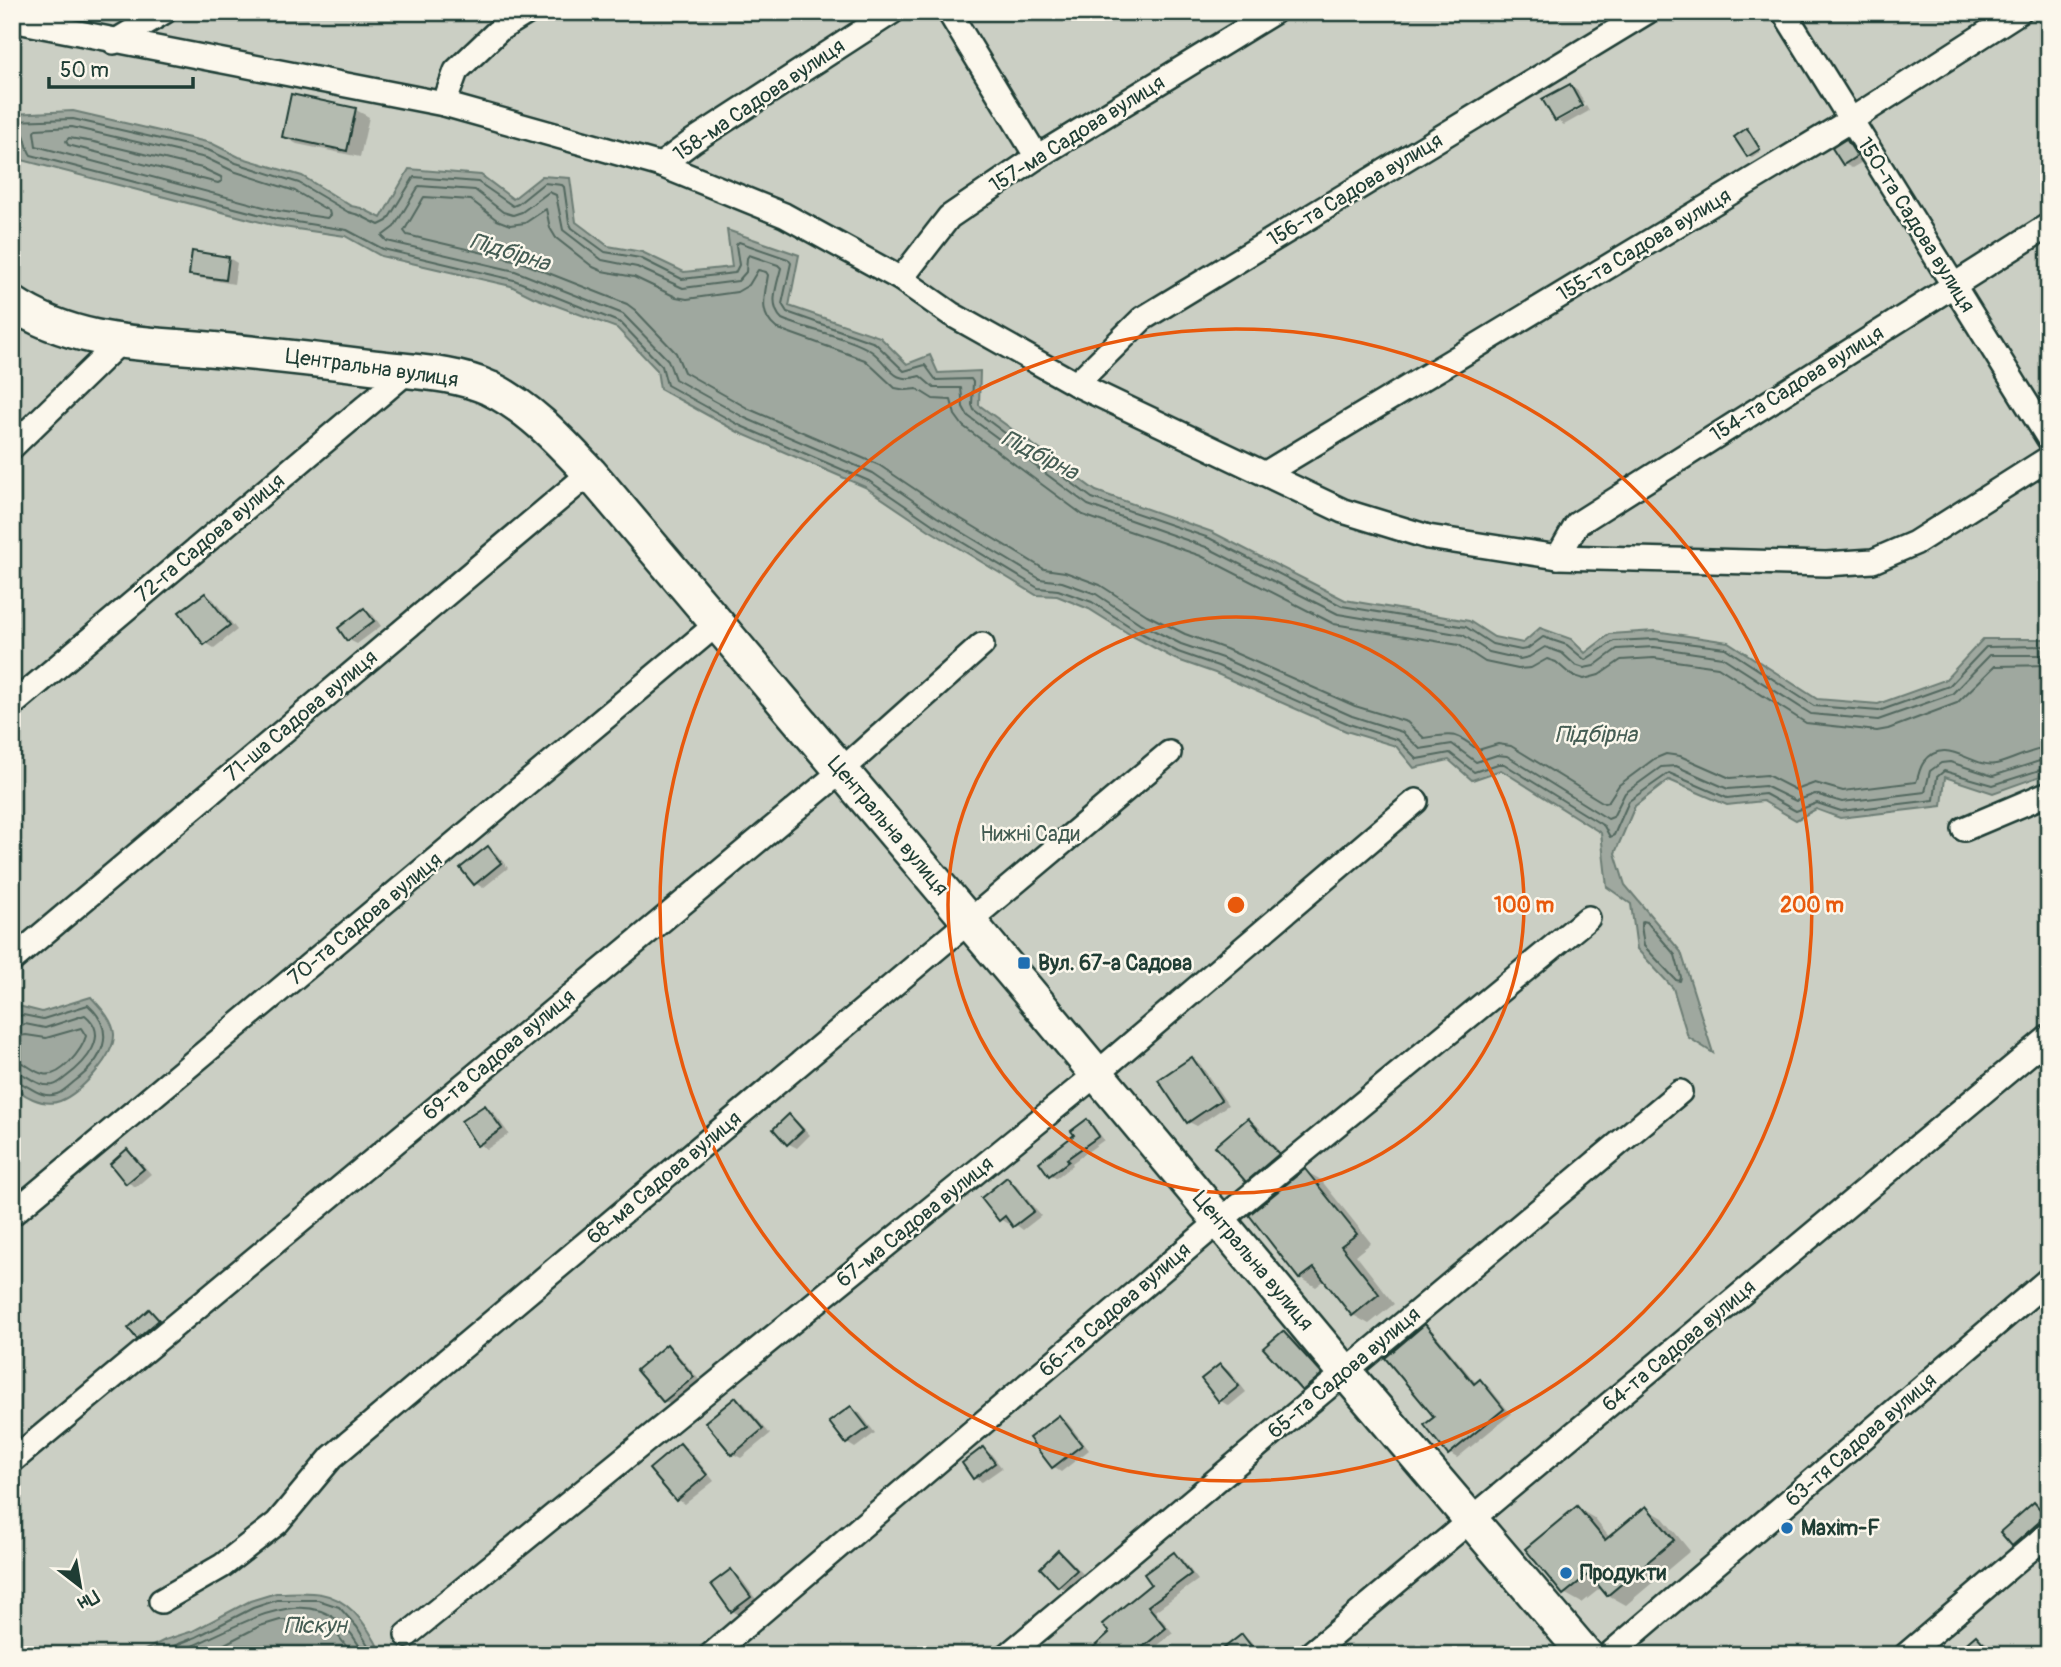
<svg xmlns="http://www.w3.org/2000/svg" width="2061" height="1667" font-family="Pangolin,sans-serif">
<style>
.green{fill:#cbcfc4;stroke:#75867c;stroke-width:2}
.water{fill:#9fa89f;stroke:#6c7d74;stroke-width:2}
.shadow{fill:#0003}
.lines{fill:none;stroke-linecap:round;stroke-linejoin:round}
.shore{stroke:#52685f;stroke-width:2}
.building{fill:#b4bbb0;stroke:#1f3d34;stroke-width:2}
.street-casing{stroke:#1f3d34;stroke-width:28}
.secondary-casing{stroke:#1f3d34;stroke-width:38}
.street{stroke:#fbf7ec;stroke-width:23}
.secondary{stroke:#fbf7ec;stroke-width:33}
.ring{fill:none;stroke:#e8590c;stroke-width:3.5}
.poi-dot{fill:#1f6fb2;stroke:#fbf7ec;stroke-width:2.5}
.labels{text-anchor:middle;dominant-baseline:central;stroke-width:5;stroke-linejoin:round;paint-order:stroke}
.street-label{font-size:21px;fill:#1f3d34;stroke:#fbf7ec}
.park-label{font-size:21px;fill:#415a51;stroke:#fbf7ec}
.poi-label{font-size:21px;font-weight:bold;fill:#1f3d34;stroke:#fbf7ec;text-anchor:start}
.water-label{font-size:23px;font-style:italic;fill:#455d54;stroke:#fbf7ec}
.centre{fill:#e8590c;stroke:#fbf7ec;stroke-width:3.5}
.ring-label{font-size:21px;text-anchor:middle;font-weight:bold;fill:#e8590c;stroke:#fbf7ec;stroke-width:5;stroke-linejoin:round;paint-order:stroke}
</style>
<rect width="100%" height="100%" fill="#eeece1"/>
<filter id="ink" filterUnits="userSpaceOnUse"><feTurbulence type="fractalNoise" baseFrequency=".0143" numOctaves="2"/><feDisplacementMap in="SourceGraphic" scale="14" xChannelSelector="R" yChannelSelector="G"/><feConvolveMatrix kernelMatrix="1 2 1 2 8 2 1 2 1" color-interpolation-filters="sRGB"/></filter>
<g filter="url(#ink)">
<!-- green -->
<rect class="green" x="12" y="12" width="2037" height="1643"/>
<!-- water -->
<g class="water">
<path d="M 73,111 L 211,143 L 239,157 L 302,176 L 351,206 L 361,208 L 381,218 L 409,169 L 481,175 L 513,199 L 542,176 L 570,178 L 576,222 L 608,246 L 642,252 L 684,272 L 732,267 L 727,230 L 799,255 L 789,306 L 880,337 L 907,364 L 930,355 L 938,373 L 980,371 L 979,405 L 1096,491 L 1212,532 L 1345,600 L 1469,621 L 1494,637 L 1523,643 L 1540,628 L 1571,639 L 1585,653 L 1610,634 L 1655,631 L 1728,642 L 1817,699 L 1878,704 L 1945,680 L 1983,639 L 2049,639 L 2049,773 L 1993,793 L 1945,777 L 1942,806 L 1840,818 L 1816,809 L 1796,820 L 1763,801 L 1727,805 L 1669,780 L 1635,806 L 1615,853 L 1625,885 L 1681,952 L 1713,1053 L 1688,1037 L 1673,988 L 1637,949 L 1631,904 L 1607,887 L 1601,833 L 1501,770 L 1472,780 L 1449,760 L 1414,768 L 1396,746 L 1346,731 L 1215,673 L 1175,659 L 1134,637 L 1089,609 L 1057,596 L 1036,595 L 929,530 L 865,487 L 738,432 L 660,389 L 657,370 L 617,328 L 533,297 L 511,286 L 381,256 L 345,236 L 276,226 L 22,160 L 19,137 L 12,135 L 12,114 Z"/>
<path d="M 91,997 C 100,1007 113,1020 114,1034 C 115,1056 80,1093 60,1101 C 44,1107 20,1096 12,1082 L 12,1017 L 18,1006 L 42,1012 Z"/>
<path d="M 276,1593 C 290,1593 307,1591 321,1594 C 351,1599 370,1629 382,1655 L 135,1655 L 165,1640 L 193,1631 L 250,1601 Z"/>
</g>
<!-- shadow -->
<g class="shadow">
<path d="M 1570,86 L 1578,91 L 1584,103 L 1558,117 L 1558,121 L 1556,120 Z"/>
<path d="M 292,96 L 356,110 L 369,117 L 360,157 L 297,144 L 284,137 Z"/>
<path d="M 1586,106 L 1589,111 L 1564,125 L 1558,121 Z"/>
<path d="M 1747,131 L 1762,151 L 1752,158 L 1748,156 Z"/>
<path d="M 1846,141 L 1855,146 L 1864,161 L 1852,168 L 1844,164 Z"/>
<path d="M 229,258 L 237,263 L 234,284 L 199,278 L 191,274 Z"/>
<path d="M 205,595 L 213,599 L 237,630 L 214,648 L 206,643 Z"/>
<path d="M 365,610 L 373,615 L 381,626 L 357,644 L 349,640 L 340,629 Z"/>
<path d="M 488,848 L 496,853 L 508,868 L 483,888 L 475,883 Z"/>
<path d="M 1192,1059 L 1200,1064 L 1228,1105 L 1197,1126 L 1189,1122 Z"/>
<path d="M 485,1107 L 493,1112 L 509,1134 L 487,1149 L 479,1144 Z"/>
<path d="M 789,1117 L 797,1121 L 810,1135 L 797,1148 L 789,1144 Z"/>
<path d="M 1248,1120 L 1256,1124 L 1286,1159 L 1255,1185 L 1247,1180 Z"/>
<path d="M 1087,1121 L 1093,1125 L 1104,1140 L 1072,1163 L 1073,1165 L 1056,1178 L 1050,1175 Z"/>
<path d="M 127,1151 L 135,1156 L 151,1174 L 136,1187 L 127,1182 Z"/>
<path d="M 1305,1171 L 1321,1180 L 1371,1243 L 1356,1255 L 1394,1304 L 1369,1324 L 1353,1315 L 1325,1280 L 1316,1287 L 1301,1278 Z"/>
<path d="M 1007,1179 L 1015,1184 L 1041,1216 L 1023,1230 L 1011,1221 L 1008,1224 L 1000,1219 Z"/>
<path d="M 149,1311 L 166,1326 L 146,1342 L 138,1337 Z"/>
<path d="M 1425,1326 L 1433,1331 L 1477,1384 L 1480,1381 L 1488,1386 L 1511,1414 L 1457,1458 L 1449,1453 L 1436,1417 Z"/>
<path d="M 1283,1333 L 1291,1337 L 1328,1379 L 1311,1394 L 1303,1389 Z"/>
<path d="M 667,1346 L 675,1351 L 701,1382 L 673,1406 L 664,1401 L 639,1370 Z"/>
<path d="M 1220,1366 L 1229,1370 L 1246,1392 L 1229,1406 L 1221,1401 L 1203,1379 Z"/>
<path d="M 736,1399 L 744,1403 L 770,1434 L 741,1458 L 733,1454 Z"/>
<path d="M 851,1408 L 859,1412 L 875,1433 L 855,1448 L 847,1443 Z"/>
<path d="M 1059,1417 L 1067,1422 L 1089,1450 L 1061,1472 L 1053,1467 Z"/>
<path d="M 680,1445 L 688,1449 L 714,1481 L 685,1504 L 677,1500 Z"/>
<path d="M 983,1450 L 991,1454 L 1002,1468 L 982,1482 L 974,1478 Z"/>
<path d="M 2035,1504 L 2049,1516 L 2049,1525 L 2021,1549 L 2013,1545 Z"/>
<path d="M 1577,1508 L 1594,1518 L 1610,1538 L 1646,1508 L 1663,1518 L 1690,1551 L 1626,1605 L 1608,1595 L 1602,1587 L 1582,1603 L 1564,1593 Z"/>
<path d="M 1059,1552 L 1067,1557 L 1084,1575 L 1067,1590 L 1059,1586 Z"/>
<path d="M 1174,1554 L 1182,1559 L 1198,1580 L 1155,1611 L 1173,1633 L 1146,1655 L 1088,1655 L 1111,1633 L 1154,1584 Z"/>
<path d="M 731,1571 L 739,1576 L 758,1602 L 740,1615 L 732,1611 Z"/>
<path d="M 1242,1636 L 1250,1641 L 1261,1655 L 1218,1655 Z"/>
<path d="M 1976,1637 L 1987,1643 L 1997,1655 L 1956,1655 Z"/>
</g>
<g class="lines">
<!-- shore -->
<g class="shore">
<path d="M 12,121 L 73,119 L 208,150 L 236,163 L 299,183 L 348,212 L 359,215 L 379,225 L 387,221 L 414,177 L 478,182 L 513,206 L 518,204 L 544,183 L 562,185 L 564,187 L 569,222 L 572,228 L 605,252 L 640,258 L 682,279 L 735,273 L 739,265 L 736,245 L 739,242 L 788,259 L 791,263 L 782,304 L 787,312 L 875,343 L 904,371 L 925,365 L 936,380 L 971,379 L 973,382 L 972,405 L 974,410 L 1092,498 L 1209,538 L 1342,606 L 1466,627 L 1492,644 L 1521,650 L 1527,649 L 1543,637 L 1567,645 L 1585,660 L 1614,641 L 1655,639 L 1725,648 L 1814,706 L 1879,711 L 1949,686 L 1986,647 L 2049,646"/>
<path d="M 72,127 L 206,158 L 233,171 L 295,191 L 329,211 L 330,215 L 327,218 L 279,211 L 36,146 L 34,132 L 36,129 Z"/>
<path d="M 12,129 C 30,130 23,144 31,155 L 277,219 L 347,230 L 383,249 L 514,280 L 621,323 L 662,366 L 667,385 L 741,426 L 869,481 L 932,524 L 1038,588 L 1058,590 L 1092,602 L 1137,631 L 1178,652 L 1218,666 L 1349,724 L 1398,740 L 1417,759 L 1450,753 L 1474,772 L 1498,764 L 1504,764 L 1604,826 L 1610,837 L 1614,835 L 1629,801 L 1669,773 L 1727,798 L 1765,794 L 1796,811 L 1817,803 L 1841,811 L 1934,800 L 1937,777 L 1944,771 L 1993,785 L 2049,767"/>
<path d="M 69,138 L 94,142 L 202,168 L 221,177 L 222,181 L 218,183 L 68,145 L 66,141 Z"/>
<path d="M 2049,655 L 1990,655 L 1952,694 L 1878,720 L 1811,714 L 1722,657 L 1654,647 L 1617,649 L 1594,666 L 1584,668 L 1575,665 L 1562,653 L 1545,647 L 1529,657 L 1520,659 L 1489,652 L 1463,635 L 1338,614 L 1206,547 L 1088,505 L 968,416 L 963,407 L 961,388 L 934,388 L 920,376 C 891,385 891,365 871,351 C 849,337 807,330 782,319 C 768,306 777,285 781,268 L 778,265 L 749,255 L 747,258 L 746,272 L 738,281 L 683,288 L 637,267 L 602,260 L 563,230 L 556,195 L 549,192 L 522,212 L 513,215 L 503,212 L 475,190 L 419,186 L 394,227 L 382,236 L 387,241 L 515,271 L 623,314 L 668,360 L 675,379 L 745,418 L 873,473 L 937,517 L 1040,579 L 1062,582 L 1096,594 L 1141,624 L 1181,644 L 1222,658 L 1352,716 L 1402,732 L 1420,749 L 1452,744 L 1476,762 L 1497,755 L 1507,756 L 1608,819 L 1613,817 L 1625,793 L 1661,767 L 1676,766 L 1728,789 L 1765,786 L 1796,801 L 1815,794 L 1842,802 L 1925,792 L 1930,771 L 1941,763 L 1950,762 L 1993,776 L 2049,758"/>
<path d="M 2049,665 L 1995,666 L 1957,703 L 1888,729 L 1877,731 L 1806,723 L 1718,667 L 1654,658 L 1621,660 L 1599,675 L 1584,679 L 1571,675 L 1556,662 L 1547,659 L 1531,668 L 1518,669 L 1485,662 L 1459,645 L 1334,624 L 1201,556 L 1083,515 L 963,426 L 955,415 L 951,400 L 933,399 L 917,389 L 906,390 L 895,388 L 865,360 L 776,328 C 758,314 765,295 768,275 L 766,272 L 758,270 L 749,285 L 737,292 L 687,299 L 676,297 L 634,277 L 602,271 L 593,267 L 556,238 L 550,228 L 546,209 L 525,223 L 510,225 L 497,220 L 471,200 L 424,197 L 404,231 L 407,235 L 518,261 L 627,304 L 635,310 L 676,353 L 684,372 L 749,409 L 879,465 L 943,508 L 1044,569 L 1065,572 L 1100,585 L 1147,615 L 1185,634 L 1226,649 L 1355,706 L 1407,722 L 1424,738 C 1452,734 1454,731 1478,750 L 1498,744 L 1511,746 L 1604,803 L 1608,802 L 1619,785 L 1654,759 L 1666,754 L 1680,756 L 1730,778 L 1767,775 L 1796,790 L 1815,783 L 1843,791 L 1916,782 C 1919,776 1919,768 1924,762 C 1945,734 1973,769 1996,764 C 2014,760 2030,749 2049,748"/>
<path d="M 1643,921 L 1647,922 L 1675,955 L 1681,977 L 1680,981 L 1676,980 L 1644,946 L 1641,925 Z"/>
<path d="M 12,1018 L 23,1015 L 43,1019 L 88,1005 C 118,1032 102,1061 75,1081 C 70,1085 63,1092 57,1094 C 39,1100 27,1082 12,1080"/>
<path d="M 12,1027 L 25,1024 L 45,1028 L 85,1015 C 111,1036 85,1063 66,1077 C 62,1080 58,1084 53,1085 C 36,1088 27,1072 12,1071"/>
<path d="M 12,1037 L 26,1035 L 46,1038 L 81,1028 L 86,1036 C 82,1050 60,1079 43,1074 C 31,1071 26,1061 12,1061"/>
<path d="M 151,1655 L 196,1637 L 253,1608 L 277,1600 L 318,1600 L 339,1607 L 357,1627 L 374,1655"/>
<path d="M 171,1655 C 235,1632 320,1561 364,1655"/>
<path d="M 203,1655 L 260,1626 L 280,1620 L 315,1620 L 329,1624 L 353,1655"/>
</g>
</g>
<!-- building -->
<g class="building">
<path d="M 1570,84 L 1582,106 L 1555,121 L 1542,99 Z"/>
<path d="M 291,94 L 356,108 L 347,151 L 282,137 Z"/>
<path d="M 1747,128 L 1760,149 L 1747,157 L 1734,137 Z"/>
<path d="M 1846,139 L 1857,156 L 1843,165 L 1832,148 Z"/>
<path d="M 192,251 L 229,257 L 226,280 L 189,275 Z"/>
<path d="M 205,593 L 230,625 L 204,645 L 179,612 Z"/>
<path d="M 364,608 L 374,621 L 347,641 L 338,628 Z"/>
<path d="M 488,846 L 501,863 L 474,885 L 460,868 Z"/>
<path d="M 1192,1057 L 1221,1100 L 1187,1123 L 1158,1080 Z"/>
<path d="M 485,1105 L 502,1129 L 477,1146 L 461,1121 Z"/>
<path d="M 789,1114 L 803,1130 L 787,1145 L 773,1129 Z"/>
<path d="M 1248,1118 L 1279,1154 L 1246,1182 L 1215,1146 Z"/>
<path d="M 1087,1119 L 1099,1136 L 1067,1159 L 1069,1161 L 1049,1176 L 1039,1162 L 1074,1135 L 1071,1131 Z"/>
<path d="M 127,1149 L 144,1169 L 126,1184 L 110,1164 Z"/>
<path d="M 1305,1169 L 1357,1234 L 1341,1246 L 1379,1294 L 1352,1316 L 1314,1268 L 1299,1279 L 1249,1215 Z"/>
<path d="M 1007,1177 L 1034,1211 L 1013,1227 L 1005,1216 L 999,1221 L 981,1198 Z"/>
<path d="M 149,1309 L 159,1320 L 137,1339 L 128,1328 Z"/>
<path d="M 1425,1324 L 1474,1384 L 1480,1379 L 1504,1409 L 1448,1455 L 1424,1425 L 1434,1417 L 1385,1358 Z"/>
<path d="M 1283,1331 L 1322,1374 L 1302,1391 L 1263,1348 Z"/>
<path d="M 667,1344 L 694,1377 L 663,1402 L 636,1370 Z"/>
<path d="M 1220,1364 L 1239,1386 L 1219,1402 L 1201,1379 Z"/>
<path d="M 736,1397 L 763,1429 L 732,1455 L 705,1422 Z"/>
<path d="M 851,1406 L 868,1428 L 846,1444 L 829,1422 Z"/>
<path d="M 1059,1415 L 1082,1445 L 1052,1468 L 1029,1438 Z"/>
<path d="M 680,1443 L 707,1475 L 676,1501 L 649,1469 Z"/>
<path d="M 983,1447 L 995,1463 L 973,1479 L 962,1463 Z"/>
<path d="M 2034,1502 L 2046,1516 L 2012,1546 L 2000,1532 Z"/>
<path d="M 1577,1506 L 1605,1540 L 1646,1506 L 1674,1540 L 1607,1596 L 1589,1574 L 1563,1595 L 1525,1549 Z"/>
<path d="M 1058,1550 L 1077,1570 L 1058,1587 L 1040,1568 Z"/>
<path d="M 1174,1552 L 1191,1574 L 1148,1606 L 1166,1628 L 1133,1655 L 1085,1655 L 1109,1633 L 1102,1624 L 1151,1584 L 1144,1574 Z"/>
<path d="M 731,1569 L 751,1597 L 731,1612 L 711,1584 Z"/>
<path d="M 1242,1634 L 1258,1655 L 1215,1655 Z"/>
<path d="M 1976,1635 L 1994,1655 L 1953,1655 Z"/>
</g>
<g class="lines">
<defs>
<g id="street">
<path d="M 949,12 L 1037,157"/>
<path d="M 1784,12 L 2049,439"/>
<path d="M 12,20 L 444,104 L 661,165 L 784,215 L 901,279 L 951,314 L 1076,384 L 1343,511 L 1428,537 L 1558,557 L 1826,564 L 1873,561 L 1915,543 L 2049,458"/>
<path d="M 114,42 L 164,12"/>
<path d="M 444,104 L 456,71 L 500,29 L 528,12"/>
<path d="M 661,165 L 693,141 L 892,12"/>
<path d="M 901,279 L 949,217 L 1037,157 L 1274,12"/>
<path d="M 1076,384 L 1142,319 L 1647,12"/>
<path d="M 12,447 L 120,342"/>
<path d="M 1266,473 L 1851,120 L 2019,12"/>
<path d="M 1558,557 L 1577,524 L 2049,225"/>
<path d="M 12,705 L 408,371"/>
<path d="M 1964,829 L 2049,793"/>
<path d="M 12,960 L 590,473"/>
<path d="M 12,1214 L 717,624"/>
<path d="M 12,1461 L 833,778 L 982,645"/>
<path d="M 161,1601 L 222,1566 L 277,1523 L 332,1457 L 1169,753"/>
<path d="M 407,1635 L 1088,1081 L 1416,801"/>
<path d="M 711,1655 L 1210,1229 L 1588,918"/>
<path d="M 1008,1655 L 1680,1092"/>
<path d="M 1309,1655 L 2049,1037"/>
<path d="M 1609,1655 L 2049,1279"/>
<path d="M 1906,1655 L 2049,1533"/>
</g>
<path id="secondary" d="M 12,303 C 64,338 124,343 184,347 C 248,352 311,359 374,367 C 413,372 453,372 489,388 C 529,407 560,441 590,473 L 1027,990 L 1345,1372 L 1586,1655"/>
</defs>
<!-- street casing -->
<use href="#street" class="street-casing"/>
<!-- secondary casing -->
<use href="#secondary" class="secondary-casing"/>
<!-- street -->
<use href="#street" class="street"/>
<!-- secondary -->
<use href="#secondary" class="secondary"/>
</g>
</g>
<!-- distance rings -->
<g class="ring">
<circle cx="1236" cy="905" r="288"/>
<circle cx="1236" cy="905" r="576"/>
</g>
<!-- markers -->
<g class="poi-dot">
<rect x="1017" y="956" width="14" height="14" rx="3.5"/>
<circle cx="1787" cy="1528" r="7"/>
<circle cx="1566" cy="1573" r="7"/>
</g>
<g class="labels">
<!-- street labels -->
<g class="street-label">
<text transform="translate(759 100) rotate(-34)">158-ма Садова вулиця</text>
<text transform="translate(1077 134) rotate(-32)">157-ма Садова вулиця</text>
<text transform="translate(1355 190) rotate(-31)">156-та Садова вулиця</text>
<text transform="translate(1916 225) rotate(58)">150-та Садова вулиця</text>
<text transform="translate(1644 245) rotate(-31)">155-та Садова вулиця</text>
<text transform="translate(372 368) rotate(8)">Центральна вулиця</text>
<text transform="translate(1797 384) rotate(-32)">154-та Садова вулиця</text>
<text transform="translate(210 538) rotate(-40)">72-га Садова вулиця</text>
<text transform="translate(301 716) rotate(-40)">71-ша Садова вулиця</text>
<text transform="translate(888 826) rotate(50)">Центральна вулиця</text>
<text transform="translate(365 919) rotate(-40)">70-та Садова вулиця</text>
<text transform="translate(499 1055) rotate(-40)">69-та Садова вулиця</text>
<text transform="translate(664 1178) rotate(-40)">68-ма Садова вулиця</text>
<text transform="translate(915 1222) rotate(-39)">67-ма Садова вулиця</text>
<text transform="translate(1253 1261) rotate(50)">Центральна вулиця</text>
<text transform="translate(1115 1310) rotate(-41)">66-та Садова вулиця</text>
<text transform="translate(1679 1346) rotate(-40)">64-та Садова вулиця</text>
<text transform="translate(1344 1373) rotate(-40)">65-та Садова вулиця</text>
<text transform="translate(1861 1440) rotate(-41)">63-тя Садова вулиця</text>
</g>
<!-- park labels -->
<g class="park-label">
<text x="1030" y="834">Нижні Сади</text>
</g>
<!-- poi labels -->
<g class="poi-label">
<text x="1038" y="963">Вул. 67-а Садова</text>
<text x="1801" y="1528">Maxim-F</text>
<text x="1580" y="1573">Продукти</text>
</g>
<!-- water labels -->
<g class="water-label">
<text transform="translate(510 252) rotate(17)">Підбірна</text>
<text transform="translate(1040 455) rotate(27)">Підбірна</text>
<text x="1596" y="734">Підбірна</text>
<text x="315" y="1625">Піскун</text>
</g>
</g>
<circle cx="1236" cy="905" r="10" class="centre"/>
<g class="ring-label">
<text x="1524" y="912">100 m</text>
<text x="1812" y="912">200 m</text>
</g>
<!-- margin -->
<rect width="2061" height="1667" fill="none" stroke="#fbf7ec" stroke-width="42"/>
<rect x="21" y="21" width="2019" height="1625" fill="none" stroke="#1f3d34" stroke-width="2.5" filter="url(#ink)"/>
<!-- north arrow -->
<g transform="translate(80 1586) rotate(149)" stroke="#fbf7ec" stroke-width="5" paint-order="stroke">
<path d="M0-5L12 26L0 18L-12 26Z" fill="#1f3d34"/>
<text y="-10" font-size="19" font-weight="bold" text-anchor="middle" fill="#1f3d34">Пн</text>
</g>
<!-- scale -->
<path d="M49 77v10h144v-10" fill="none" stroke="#1f3d34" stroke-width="3.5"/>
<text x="60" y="77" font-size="21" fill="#1f3d34" stroke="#fbf7ec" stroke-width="5" paint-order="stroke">50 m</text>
</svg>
